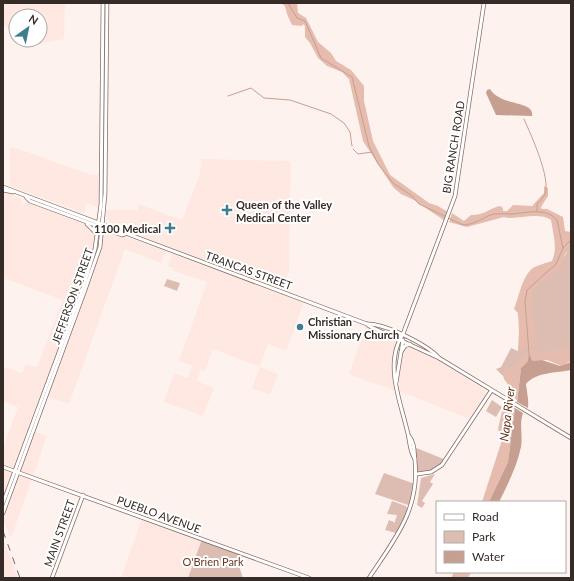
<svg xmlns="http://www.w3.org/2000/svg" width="574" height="581" font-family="Lato,sans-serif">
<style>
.built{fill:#fee8e1}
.green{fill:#ddbdb2}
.forest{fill:#e5bcae}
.water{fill:#c69f91}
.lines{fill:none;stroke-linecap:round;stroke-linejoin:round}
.stream{stroke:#c69f91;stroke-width:1}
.tertiary-casing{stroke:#856d65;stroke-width:4.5}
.secondary-casing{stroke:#856d65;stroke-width:4.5}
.tertiary{stroke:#fff;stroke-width:3}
.secondary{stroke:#fff;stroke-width:3}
.rail{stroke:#6f6561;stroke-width:1;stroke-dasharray:7 7;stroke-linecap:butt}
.poi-dot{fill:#3d7e91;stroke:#fff;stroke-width:1.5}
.labels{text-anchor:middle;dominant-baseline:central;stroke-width:4;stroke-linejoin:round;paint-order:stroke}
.street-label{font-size:11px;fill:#352b27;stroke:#fff}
.poi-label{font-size:11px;font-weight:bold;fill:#352b27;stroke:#fff;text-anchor:start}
.park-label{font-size:11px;fill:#6c3724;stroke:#fff}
.water-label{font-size:12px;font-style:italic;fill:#65311e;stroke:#fff}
</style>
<rect width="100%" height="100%" fill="#fef2ef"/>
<!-- built -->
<g class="built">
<path d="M 3,3 L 65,3 L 64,39 L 47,42 L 26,49 L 21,40 L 40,40 L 40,16 L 16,16 L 16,35 L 3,24 Z"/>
<path d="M 10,147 L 19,149 L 91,175 L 101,175 L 98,207 L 86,203 L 84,213 L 10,186 Z"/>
<path d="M 202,159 L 291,161 L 289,271 L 284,287 L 282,288 L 209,262 L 127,230 L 108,221 L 106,216 L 106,210 L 138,210 L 138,204 L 182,220 L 200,173 Z"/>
<path d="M 3,190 L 21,199 L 23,205 L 27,201 L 84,222 L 93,228 L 97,236 L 91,263 L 3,503 L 3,448 L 18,407 L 3,401 L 3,370 L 4,367 L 22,373 L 26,364 L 37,367 L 62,302 L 60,299 L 3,278 Z"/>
<path d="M 108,231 L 166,251 L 161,263 L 125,249 L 69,404 L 46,396 L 96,260 L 101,237 Z"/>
<path d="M 172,254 L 304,302 L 286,351 L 268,344 L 263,358 L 260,367 L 278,374 L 270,395 L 252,388 L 260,367 L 213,349 L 205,371 L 201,369 L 197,381 L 214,388 L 203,416 L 164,402 L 174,373 L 188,378 L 192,366 L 179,361 L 207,282 L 172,270 L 173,268 L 168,266 Z"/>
<path d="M 366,325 L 395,339 L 398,344 L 394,381 L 395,391 L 349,374 Z"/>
<path d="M 405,346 L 415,346 L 485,390 L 486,397 L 472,420 L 399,391 L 399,355 Z"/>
<path d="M 34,431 L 47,436 L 11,538 L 3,521 L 3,513 Z"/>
<path d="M 142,518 L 202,539 L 188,578 L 121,578 Z"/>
<path d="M 3,539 L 18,577 L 17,578 L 3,578 Z"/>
</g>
<!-- green -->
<g class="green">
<path d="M 571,246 L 571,354 L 524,362 L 513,386 L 496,369 L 501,367 L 511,348 L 518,351 L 520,310 L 528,295 L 562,260 Z"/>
<path d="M 167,279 L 180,283 L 177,291 L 164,286 Z"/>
<path d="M 492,400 L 502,407 L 496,417 L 486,411 Z"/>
<path d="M 414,447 L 446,460 L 431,472 L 418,474 Z"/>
<path d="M 384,473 L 415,484 L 412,499 L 408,505 L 375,494 Z"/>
<path d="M 435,474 L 430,482 L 433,484 L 422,501 L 425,503 L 422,508 L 417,505 L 421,478 Z"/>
<path d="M 392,501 L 406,506 L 408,510 L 396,533 L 385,530 L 389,520 L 394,522 L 394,524 L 397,515 L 387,514 Z"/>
<path d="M 202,539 L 243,554 L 239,566 L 243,578 L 188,578 Z"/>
</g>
<!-- forest -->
<g class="forest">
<path d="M 281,3 L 297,3 L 298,13 L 306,18 L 318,42 L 331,53 L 336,61 L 351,70 L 364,86 L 364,101 L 373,141 L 390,175 L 429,203 L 438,206 L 448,212 L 445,221 L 414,200 L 401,194 L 393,187 L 363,141 L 349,79 L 342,72 L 327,66 L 318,58 L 310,43 L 305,37 L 305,26 L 303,24 L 302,26 L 292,25 L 287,14 L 285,6 Z"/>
<path d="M 544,186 L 548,188 L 548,196 L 541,207 L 542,209 L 547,209 L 563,217 L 565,231 L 571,232 L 571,248 L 565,254 L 561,267 L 548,276 L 532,292 L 532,314 L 536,331 L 535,343 L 523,351 L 520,351 L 518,313 L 514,309 C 519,297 522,276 533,268 C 538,265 546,263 552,261 C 558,247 553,234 551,220 C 538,211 514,221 504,217 L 467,227 L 449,222 L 452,213 L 464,221 L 471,215 C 486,215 487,209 500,206 L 503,208 L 503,211 L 507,211 L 513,205 L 532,206 L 544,193 Z"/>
<path d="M 571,347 L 571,361 L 561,366 L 547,360 L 532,361 L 531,355 L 528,355 L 528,361 L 521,368 L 517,400 L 506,392 L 509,386 L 504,379 L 503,372 L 521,360 L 526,352 L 532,349 L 535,352 L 561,350 Z"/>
<path d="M 504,402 L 515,408 L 508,462 L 489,502 L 482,502 L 502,440 L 498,429 Z"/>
<path d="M 454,572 L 471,572 L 468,578 L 451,578 Z"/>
</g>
<!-- water -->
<g class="water">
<path d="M 490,89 C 501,107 535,100 532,116 L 496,115 L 486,93 L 487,90 Z"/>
<path d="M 529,353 L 532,361 L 542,360 L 560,366 L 571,362 L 571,370 C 556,373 536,372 526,384 C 527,393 529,400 528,408 L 517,402 L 521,368 L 528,361 Z"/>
<path d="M 515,408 L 523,413 C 519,425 523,435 521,447 C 517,466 508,484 499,502 L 489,502 L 508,462 Z"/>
</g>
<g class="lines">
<!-- stream -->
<g class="stream">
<path d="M 288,3 L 297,18 L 305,21 L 321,58 L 352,77 L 369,146 L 378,164 L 393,183 L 411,195 L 419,204 L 463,225 C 472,225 482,219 490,215 C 496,213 505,214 512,214 C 526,213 546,207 557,220 L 563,248 L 556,264 L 527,290 L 525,301 L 529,353"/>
<path d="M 228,96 L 251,88 L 264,98 L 290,100 L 331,114 L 344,123 L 350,132 L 352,146"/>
<path d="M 524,119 C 531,135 551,178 545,194 C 543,198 540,201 537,204 L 537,211"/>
<path d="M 353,149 L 358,154 L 372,152"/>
<path d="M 563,248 L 571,240"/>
</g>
<defs>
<g id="tertiary">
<path d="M 403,334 L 455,196 L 484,3"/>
<path d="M 3,467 L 309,578"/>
<path d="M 417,474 L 431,472 L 442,465 L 491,391"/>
<path d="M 52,578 L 83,495"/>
</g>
<g id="secondary">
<path d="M 3,187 L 367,324 C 384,323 428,345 439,358 L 571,438"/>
<path d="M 3,190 L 13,192"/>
<path d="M 26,197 L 30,201 L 122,235 L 125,234"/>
<path d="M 87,224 L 97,234"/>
<path d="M 367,324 L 369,326 L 439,358"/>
<path d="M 403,334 C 384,363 400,400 407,430 C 410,439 409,451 415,459"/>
<path d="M 401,352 L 405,346 L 410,344"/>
<path d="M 396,383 L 403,340"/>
<path d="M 3,503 L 84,285 L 95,249 L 101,204 L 103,3"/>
<path d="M 3,513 L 85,290 L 100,247 L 105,194 L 107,3"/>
<path d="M 369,578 C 394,540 420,510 415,461 C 414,453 415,443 409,436"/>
</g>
</defs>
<!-- tertiary casing -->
<use href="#tertiary" class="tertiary-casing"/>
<!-- secondary casing -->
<use href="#secondary" class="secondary-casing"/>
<!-- tertiary -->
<use href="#tertiary" class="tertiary"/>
<!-- secondary -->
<use href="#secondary" class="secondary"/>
<!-- rail -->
<path class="rail" d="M 3,531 L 20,578"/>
</g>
<!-- markers -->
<g class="poi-dot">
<path d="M225 204h4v4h4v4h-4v4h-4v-4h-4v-4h4z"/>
<path d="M168 222h4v4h4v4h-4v4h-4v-4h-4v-4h4z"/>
<circle cx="300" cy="327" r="4"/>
</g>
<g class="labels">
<!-- street labels -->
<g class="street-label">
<text transform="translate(453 147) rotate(-81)">BIG RANCH ROAD</text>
<text transform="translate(249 270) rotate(20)">TRANCAS STREET</text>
<text transform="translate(72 296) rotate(-70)">JEFFERSON STREET</text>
<text transform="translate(159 514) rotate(20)">PUEBLO AVENUE</text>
<text transform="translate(59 533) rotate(-70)">MAIN STREET</text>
</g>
<!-- poi labels -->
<g class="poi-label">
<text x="236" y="204">Queen of the Valley<tspan x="236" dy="13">Medical Center</tspan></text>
<text x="161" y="228" text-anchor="end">1100 Medical</text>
<text x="308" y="321">Christian<tspan x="308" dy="13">Missionary Church</tspan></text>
</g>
<!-- park labels -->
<g class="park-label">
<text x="213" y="561">O'Brien Park</text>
</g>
<!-- water labels -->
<g class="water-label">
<text transform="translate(507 414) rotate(-83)">Napa River</text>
</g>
</g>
<!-- border -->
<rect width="574" height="581" fill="none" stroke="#352b27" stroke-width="8"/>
<!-- legend -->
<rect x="436" y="501" width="130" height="72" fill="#ffffff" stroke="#aeaaa9"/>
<rect x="444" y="514" width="20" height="6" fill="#ffffff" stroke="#aeaaa9"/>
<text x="472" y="521" font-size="12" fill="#352b27">Road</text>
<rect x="444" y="531" width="20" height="12" fill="#ddbdb2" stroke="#aeaaa9"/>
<text x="472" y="541" font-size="12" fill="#352b27">Park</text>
<rect x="444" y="551" width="20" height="12" fill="#c69f91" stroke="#aeaaa9"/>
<text x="472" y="561" font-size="12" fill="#352b27">Water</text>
<!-- north arrow -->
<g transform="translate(28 28) rotate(33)"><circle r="19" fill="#ffffff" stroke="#aeaaa9"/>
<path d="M0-3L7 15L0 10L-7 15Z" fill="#3d7e91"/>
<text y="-6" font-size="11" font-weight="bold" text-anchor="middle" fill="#352b27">N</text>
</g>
</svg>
